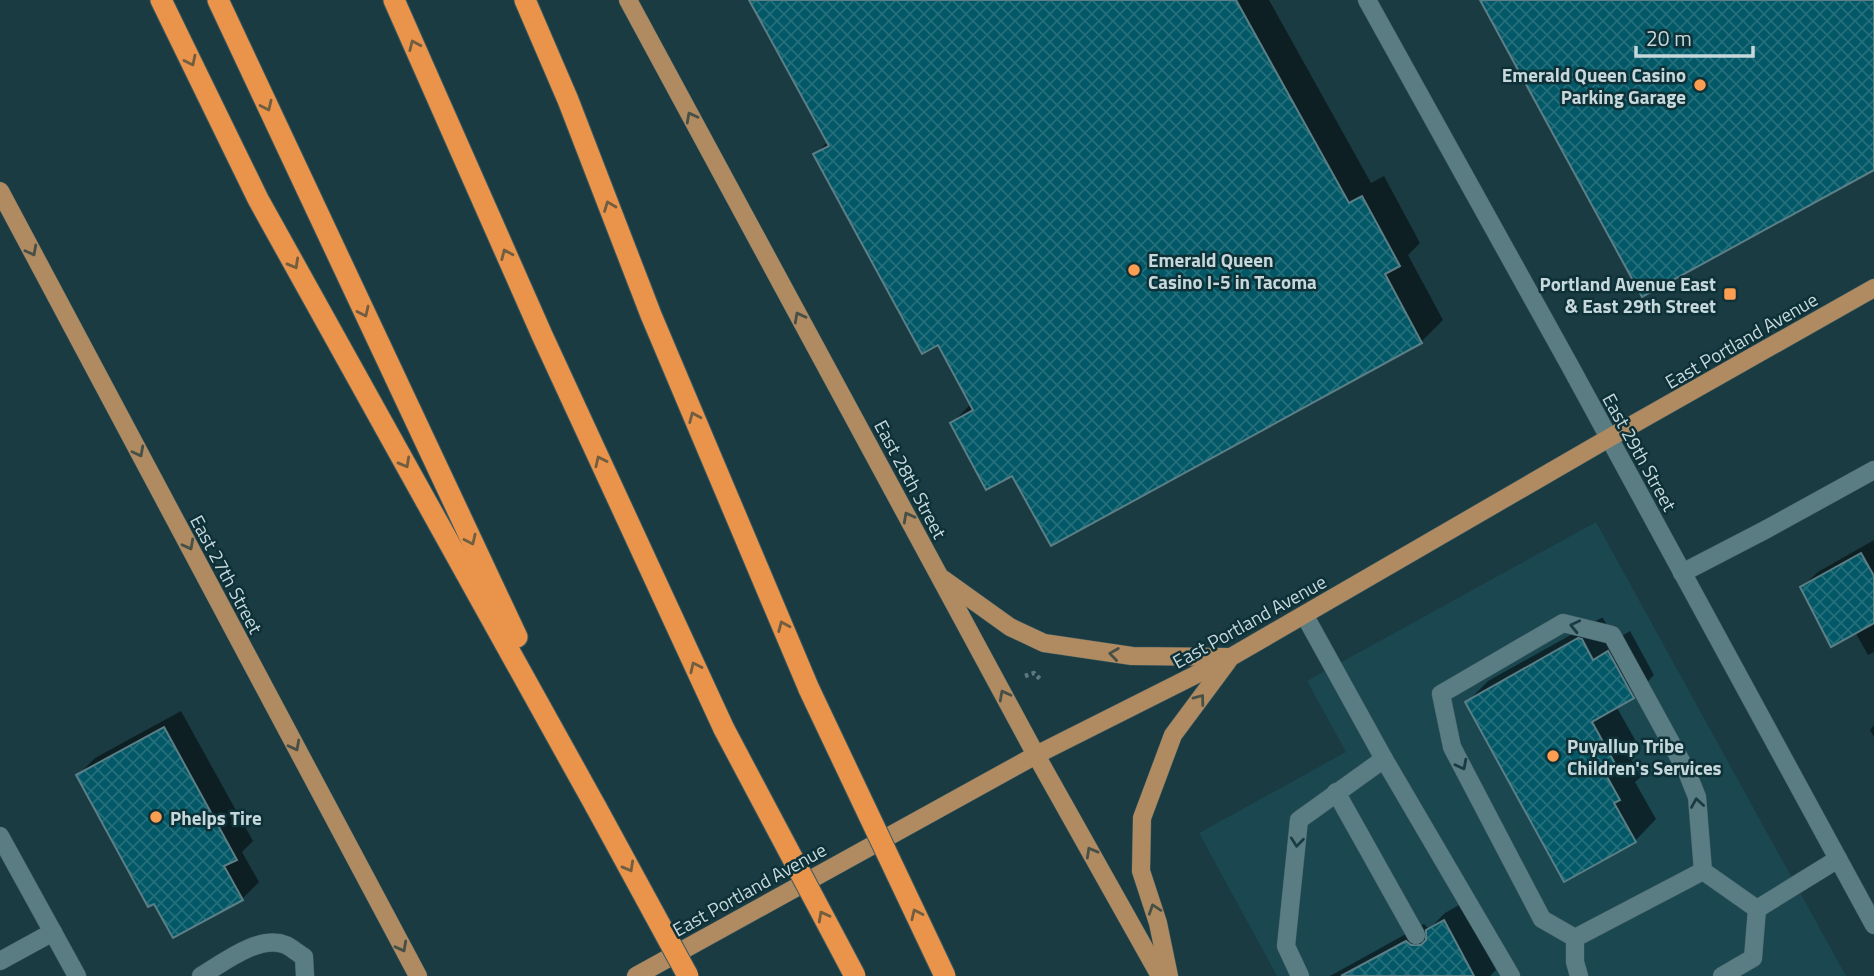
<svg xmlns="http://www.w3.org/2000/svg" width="1874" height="976" font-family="'Titillium Web',sans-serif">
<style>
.built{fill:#1a4750}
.shadow{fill:#0007}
.building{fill:url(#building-cross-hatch);stroke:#5c7f87;stroke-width:2}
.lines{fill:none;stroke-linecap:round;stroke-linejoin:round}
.lane-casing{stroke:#3b595f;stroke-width:19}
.street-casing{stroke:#3b595f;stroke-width:19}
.primary-casing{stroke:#3b595f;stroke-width:19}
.highway-casing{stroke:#3b595f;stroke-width:23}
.path{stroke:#5d787e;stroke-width:4.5;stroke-dasharray:3.5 3.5;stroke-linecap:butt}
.lane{stroke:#5a7d84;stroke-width:18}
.street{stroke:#5a7d84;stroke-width:18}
.primary{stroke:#b08a61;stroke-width:18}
.highway{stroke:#ea934a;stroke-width:21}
.highway-bridge-casing{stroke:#3b595f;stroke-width:23;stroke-linecap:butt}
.highway-bridge{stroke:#ea934a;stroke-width:21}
.oneway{stroke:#715d40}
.oneway2{stroke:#475046}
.oneway3{stroke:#193c43}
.poi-dot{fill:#fb9e51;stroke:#0e3138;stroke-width:2.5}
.labels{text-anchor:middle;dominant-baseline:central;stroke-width:5;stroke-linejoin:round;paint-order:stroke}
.poi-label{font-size:19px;font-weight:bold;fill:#c6d8dc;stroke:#0e3138;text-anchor:start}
.street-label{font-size:19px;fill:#c6d8dc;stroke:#0e3138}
</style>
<defs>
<pattern id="building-cross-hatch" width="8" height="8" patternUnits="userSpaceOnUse" patternTransform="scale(1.75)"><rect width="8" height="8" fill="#025866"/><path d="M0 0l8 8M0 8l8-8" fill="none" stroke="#256f7b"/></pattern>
</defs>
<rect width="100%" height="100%" fill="#1a3b42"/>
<!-- built -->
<path class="built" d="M 1596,522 L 1846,976 L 1277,976 L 1199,833 L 1346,752 L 1307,681 Z"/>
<!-- shadow -->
<g class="shadow">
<path d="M 751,0 L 1269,0 L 1371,183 L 1384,176 L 1420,243 L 1408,255 L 1443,320 L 1421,342 L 1013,473 L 952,423 L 972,403 L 939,343 L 815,155 L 828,141 Z"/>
<path d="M 1874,540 L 1874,652 L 1868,655 L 1855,632 L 1802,587 L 1818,572 Z"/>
<path d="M 1601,618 L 1603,618 L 1615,640 L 1630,631 L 1654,675 L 1633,697 L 1616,706 L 1638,745 L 1629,755 L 1641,777 L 1635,782 L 1656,819 L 1635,841 L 1467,702 L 1488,681 Z"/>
<path d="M 181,711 L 253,841 L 242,852 L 259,882 L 242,899 L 78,775 L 95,758 Z"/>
<path d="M 1874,725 L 1874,737 L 1870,730 Z"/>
<path d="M 1461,904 L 1496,970 L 1490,976 L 1330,976 L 1424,924 L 1429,929 L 1445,913 Z"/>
</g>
<!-- building -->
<g class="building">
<path d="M 749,0 L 1236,0 L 1349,203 L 1362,196 L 1400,266 L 1385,274 L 1422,343 L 1051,546 L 1012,476 L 986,490 L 950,423 L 973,410 L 938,345 L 922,354 L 813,154 L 829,146 Z"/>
<path d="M 1480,0 L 1874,0 L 1874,170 L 1642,297 Z"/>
<path d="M 1861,553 L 1874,576 L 1874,623 L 1831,647 L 1800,587 Z"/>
<path d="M 1578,638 L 1582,639 L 1593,660 L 1608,651 L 1634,698 L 1592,722 L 1618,769 L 1606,775 L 1620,800 L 1614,803 L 1636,842 L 1564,882 L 1465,702 Z"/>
<path d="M 164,727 L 237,860 L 224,866 L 243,900 L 173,938 L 154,904 L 148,907 L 76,775 Z"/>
<path d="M 1444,920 L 1474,976 L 1341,976 L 1406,941 L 1411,945 L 1421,945 L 1426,940 L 1426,930 Z"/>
</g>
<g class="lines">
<defs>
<g id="lane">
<path d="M 1682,573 L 1765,530 L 1874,470"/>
<path d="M 1305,616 L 1384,759 L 1511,976"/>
<path d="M 1336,792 L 1416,935"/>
<path d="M 0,836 L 77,976"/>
<path d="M 1703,871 L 1757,909 L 1753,958 L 1722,976"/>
<path d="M 1757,909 L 1838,859"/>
<path d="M 1575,938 L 1542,919 L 1452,747 L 1441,694 L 1563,623 L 1612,635 L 1687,772 L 1697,797 L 1703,871"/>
<path d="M 1575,938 L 1703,871"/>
<path d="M 1575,938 L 1575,962 L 1579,976"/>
<path d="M 0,961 L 53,932"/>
<path d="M 201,976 C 223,963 259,934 286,945 C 292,948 299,954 304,957 L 305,976"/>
<path d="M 1300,976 L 1286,946 L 1299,820 L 1384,759"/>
</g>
<path id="street" d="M 1367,0 L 1570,366 L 1874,925"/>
<g id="primary">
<path d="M 628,0 L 1036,755 L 1160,976"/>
<path d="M 0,191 L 418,976"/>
<path d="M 943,579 L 1010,627 L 1044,643 L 1132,656 L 1227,657"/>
<path d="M 636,976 L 1036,755 L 1231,657 L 1609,438 L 1874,288"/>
<path d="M 1169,976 L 1158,923 L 1141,871 L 1142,818 L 1173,735 L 1228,661"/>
</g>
<g id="highway">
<path d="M 161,0 L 258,199 L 596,807"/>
<path d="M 218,0 L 517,637"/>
<path d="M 394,0 L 542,335 L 724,729"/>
<path d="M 525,0 L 568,100 L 651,315 L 809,689"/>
</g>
</defs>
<!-- lane casing -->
<use href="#lane" class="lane-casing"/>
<!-- street casing -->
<use href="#street" class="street-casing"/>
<!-- primary casing -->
<use href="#primary" class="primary-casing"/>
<!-- highway casing -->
<use href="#highway" class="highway-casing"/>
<!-- path -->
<path class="path" d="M 1025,676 L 1034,673 L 1042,681"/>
<!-- lane -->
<use href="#lane" class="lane"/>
<!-- street -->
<use href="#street" class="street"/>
<!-- primary -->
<use href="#primary" class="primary"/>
<!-- highway -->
<use href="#highway" class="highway"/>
<defs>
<g id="highway-bridge">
<path d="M 809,689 L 945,976"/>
<path d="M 724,729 L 855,976"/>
<path d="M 596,807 L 688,976"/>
</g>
</defs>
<!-- highway-bridge casing -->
<use href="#highway-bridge" class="highway-bridge-casing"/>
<!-- highway-bridge -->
<use href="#highway-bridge" class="highway-bridge"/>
</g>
<!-- one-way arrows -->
<defs><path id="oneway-chevron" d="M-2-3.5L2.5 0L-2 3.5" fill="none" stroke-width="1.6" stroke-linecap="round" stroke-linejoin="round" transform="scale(1.75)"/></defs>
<g class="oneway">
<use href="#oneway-chevron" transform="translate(414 45) rotate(-114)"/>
<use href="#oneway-chevron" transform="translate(191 61) rotate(64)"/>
<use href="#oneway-chevron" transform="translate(267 106) rotate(65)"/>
<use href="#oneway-chevron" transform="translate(609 206) rotate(-111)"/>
<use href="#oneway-chevron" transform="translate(506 254) rotate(-114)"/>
<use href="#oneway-chevron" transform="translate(294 264) rotate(61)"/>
<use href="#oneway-chevron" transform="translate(364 312) rotate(65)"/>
<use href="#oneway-chevron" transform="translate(694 417) rotate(-113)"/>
<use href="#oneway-chevron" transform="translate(600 461) rotate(-115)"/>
<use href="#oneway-chevron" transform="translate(405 463) rotate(61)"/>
<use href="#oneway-chevron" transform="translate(471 540) rotate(65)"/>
<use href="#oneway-chevron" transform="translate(783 626) rotate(-113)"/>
<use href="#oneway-chevron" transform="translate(695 667) rotate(-115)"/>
<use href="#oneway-chevron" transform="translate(629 867) rotate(61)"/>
<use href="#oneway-chevron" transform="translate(916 914) rotate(-115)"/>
<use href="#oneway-chevron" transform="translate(823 916) rotate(-118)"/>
</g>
<g class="oneway2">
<use href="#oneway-chevron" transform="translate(691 117) rotate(-118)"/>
<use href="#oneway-chevron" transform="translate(32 251) rotate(62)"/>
<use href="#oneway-chevron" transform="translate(799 317) rotate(-118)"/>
<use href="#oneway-chevron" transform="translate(139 452) rotate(62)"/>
<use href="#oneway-chevron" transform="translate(908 517) rotate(-118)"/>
<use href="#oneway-chevron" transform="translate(189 545) rotate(62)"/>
<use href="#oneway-chevron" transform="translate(1114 654) rotate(-172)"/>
<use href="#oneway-chevron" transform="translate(1004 695) rotate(-118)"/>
<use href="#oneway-chevron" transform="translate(1200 699) rotate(-53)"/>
<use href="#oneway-chevron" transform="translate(295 746) rotate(62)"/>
<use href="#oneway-chevron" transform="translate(1091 852) rotate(-119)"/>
<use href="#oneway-chevron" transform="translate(1154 909) rotate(-108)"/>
<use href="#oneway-chevron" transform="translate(402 947) rotate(62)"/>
</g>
<g class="oneway3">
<use href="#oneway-chevron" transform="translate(1575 626) rotate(-167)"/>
<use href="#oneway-chevron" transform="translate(1462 765) rotate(63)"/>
<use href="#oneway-chevron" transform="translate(1697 803) rotate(-99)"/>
<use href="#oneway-chevron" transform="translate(1297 842) rotate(96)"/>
</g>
<!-- markers -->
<g class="poi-dot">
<circle cx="1700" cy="85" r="7"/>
<circle cx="1134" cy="270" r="7"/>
<rect x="1723" y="287" width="14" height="14" rx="3.5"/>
<circle cx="1553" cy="756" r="7"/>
<circle cx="156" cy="817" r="7"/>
</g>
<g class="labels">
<!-- poi labels -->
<g class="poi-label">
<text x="1686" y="74" text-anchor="end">Emerald Queen Casino<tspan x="1686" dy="22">Parking Garage</tspan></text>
<text x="1148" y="259">Emerald Queen<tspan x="1148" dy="22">Casino I-5 in Tacoma</tspan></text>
<text x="1716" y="283" text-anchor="end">Portland Avenue East<tspan x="1716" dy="22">&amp; East 29th Street</tspan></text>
<text x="1567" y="745">Puyallup Tribe<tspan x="1567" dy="22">Children's Services</tspan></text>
<text x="170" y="817">Phelps Tire</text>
</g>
<!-- street labels -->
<g class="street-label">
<text transform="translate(1741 340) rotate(-30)">East Portland Avenue</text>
<text transform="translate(1640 452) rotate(61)">East 29th Street</text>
<text transform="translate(911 479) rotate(62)">East 28th Street</text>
<text transform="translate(227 574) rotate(62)">East 27th Street</text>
<text transform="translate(1249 621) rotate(-29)">East Portland Avenue</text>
<text transform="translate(749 889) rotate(-29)">East Portland Avenue</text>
</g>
</g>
<!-- scale -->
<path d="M1636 46v10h117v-10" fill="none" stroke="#c6d8dc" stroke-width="3.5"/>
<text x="1646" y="46" font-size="21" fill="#c6d8dc" stroke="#0e3138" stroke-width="5" paint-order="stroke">20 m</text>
</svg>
